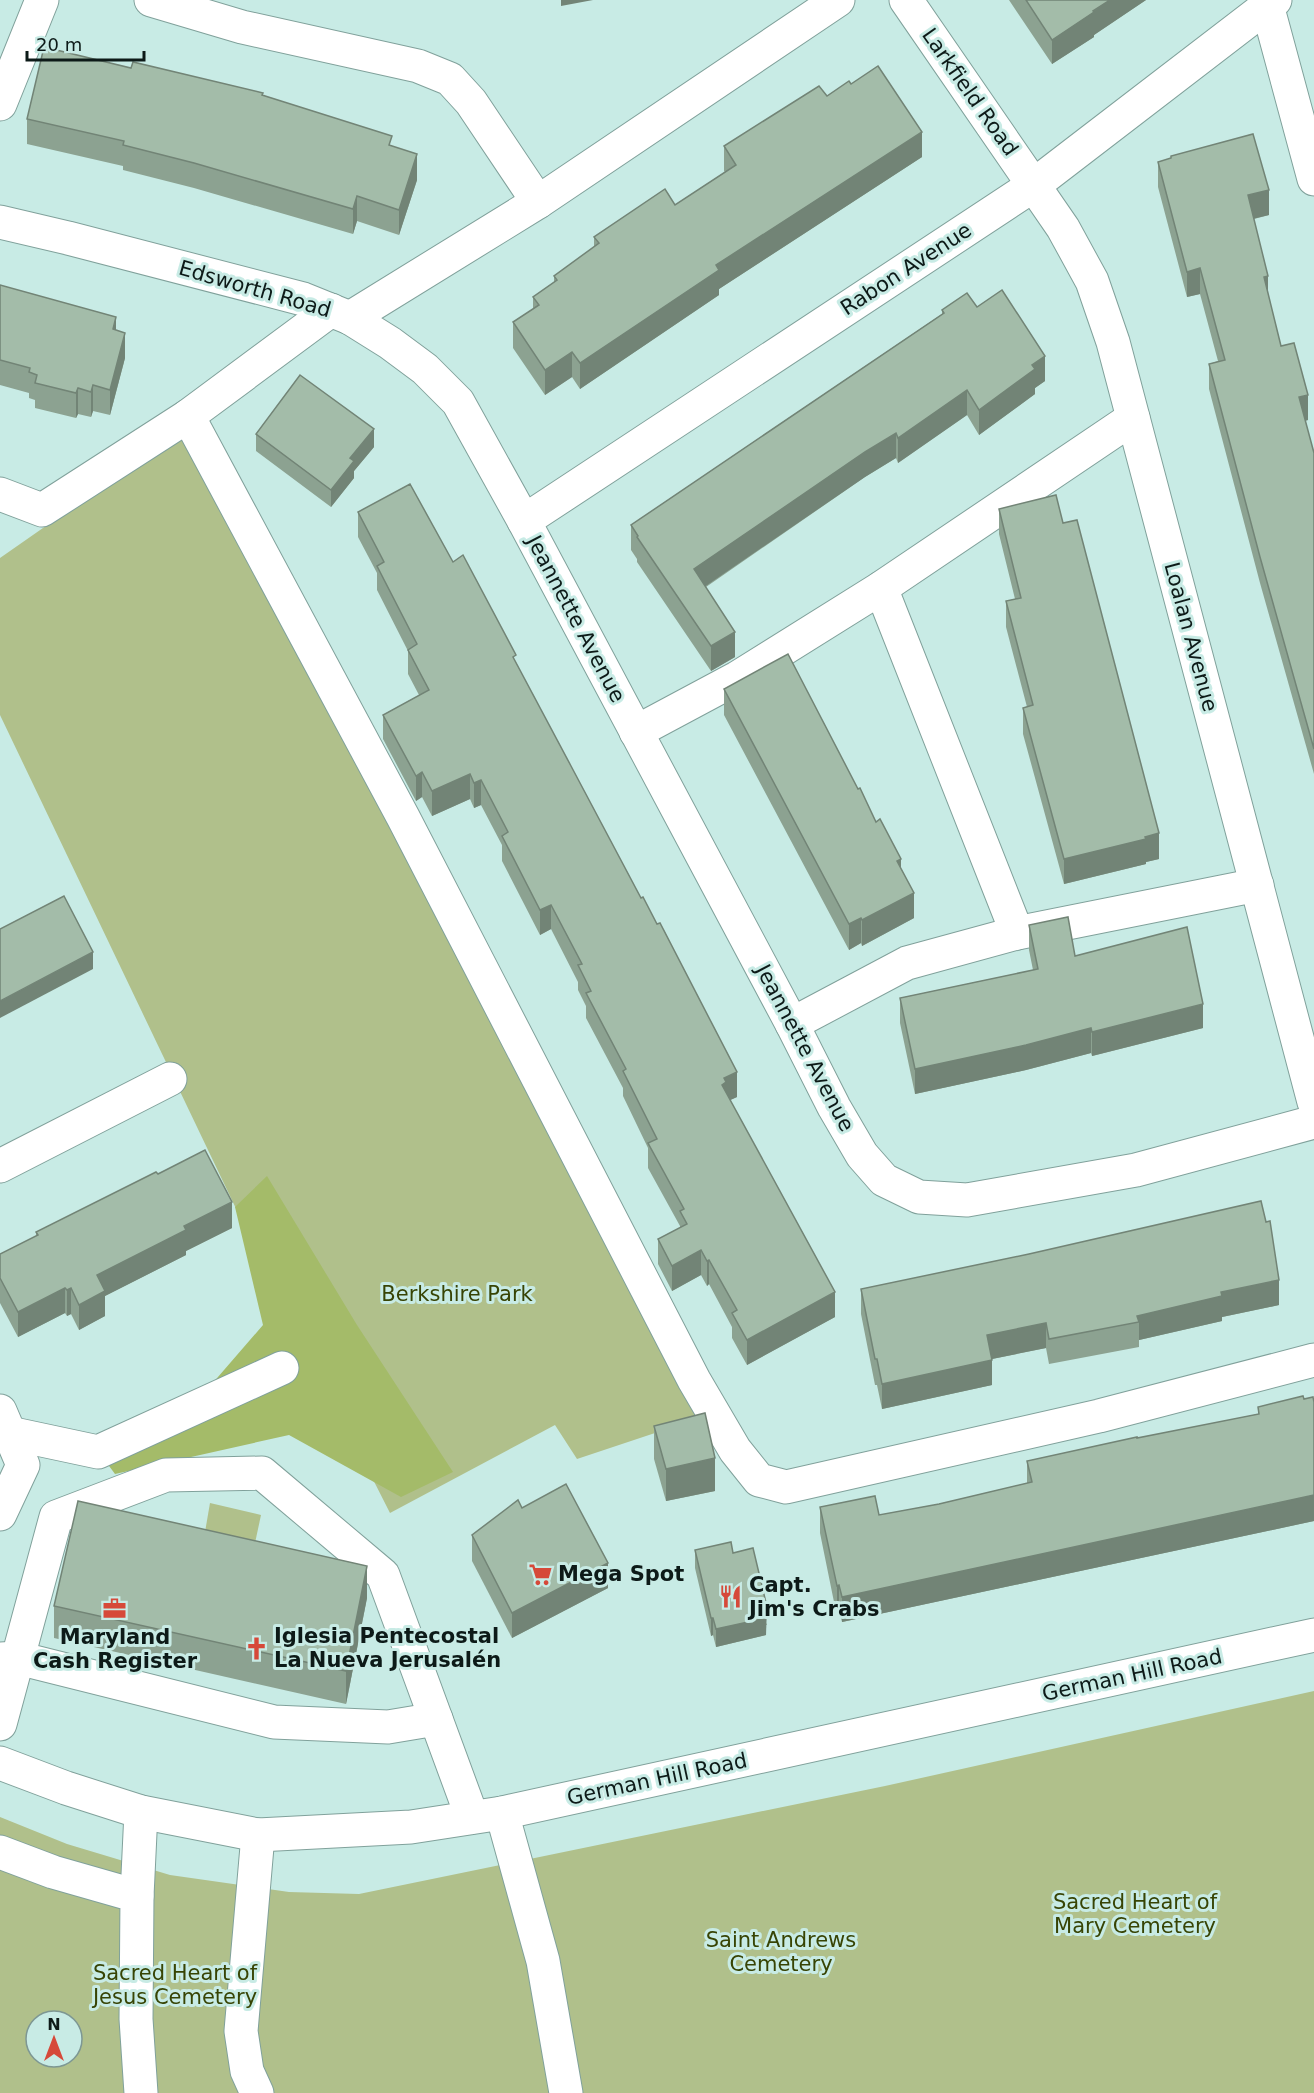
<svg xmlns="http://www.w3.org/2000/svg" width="1314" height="2093" font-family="'DejaVu Sans',sans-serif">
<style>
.green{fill:#b0c08b;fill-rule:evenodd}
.forest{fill:#a4bb69}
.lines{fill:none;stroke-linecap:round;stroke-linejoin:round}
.minor-casing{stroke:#80a19b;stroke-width:35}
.minor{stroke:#fff;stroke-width:33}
.wall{fill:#8ca291}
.shaded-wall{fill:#728476}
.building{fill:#a3bca9;stroke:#728476;stroke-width:1.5}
.labels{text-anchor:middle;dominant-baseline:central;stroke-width:6;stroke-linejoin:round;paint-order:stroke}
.street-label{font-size:21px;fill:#0d1a18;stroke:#c8ebe5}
.park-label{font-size:21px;fill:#374404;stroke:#c8ebe5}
.poi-label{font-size:21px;font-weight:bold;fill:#0d1a18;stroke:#c8ebe5;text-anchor:start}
</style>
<rect width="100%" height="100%" fill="#c8ebe5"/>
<!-- green -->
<g class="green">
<path d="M 182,431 L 700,1418 L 577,1459 L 555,1425 L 390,1513 L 241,1219 L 0,715 L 0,558 Z"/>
<path d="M 210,1503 L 261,1515 L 249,1571 L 200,1561 Z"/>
<path d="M 1314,1691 L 1314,2093 L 0,2093 L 0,1817 L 67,1844 L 170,1875 L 289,1892 L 359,1894 L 885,1786 ZM 36,2021 L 72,2021 L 72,2057 L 36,2057 Z"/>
</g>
<!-- forest -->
<path class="forest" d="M 267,1176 L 357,1325 L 453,1472 L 401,1497 L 289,1435 L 115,1474 L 95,1447 L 205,1392 L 263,1325 L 235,1207 Z"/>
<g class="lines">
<defs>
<g id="minor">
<path d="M 151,0 L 242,27 L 418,66 L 450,79 L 471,102 L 538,202"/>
<path d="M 906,0 L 1063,228 L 1092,281 L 1113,342 L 1314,1102"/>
<path d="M 1267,5 L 1314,179"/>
<path d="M 0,104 L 42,0"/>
<path d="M 0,222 L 68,238 L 303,299 L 350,318 L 390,343 L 425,369 L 458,402 L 524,521 L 792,1024 L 834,1107 L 862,1155 L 884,1180 L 919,1197 L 967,1200 L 1136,1170 L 1314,1122"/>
<path d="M 350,318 L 538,202 L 838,0"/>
<path d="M 188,416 L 403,817 L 694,1380 L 735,1450 L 759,1480 L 786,1487 L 1099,1416 L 1314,1360"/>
<path d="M 0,494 L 42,510 L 188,416 L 331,310"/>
<path d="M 524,521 L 1034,185 L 1275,0"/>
<path d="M 881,588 L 1017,933"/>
<path d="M 636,732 L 737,678 L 881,588 L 1133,418"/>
<path d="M 792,1024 L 907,963 L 1017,933 L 1257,885"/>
<path d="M 0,1166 L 170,1079"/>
<path d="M 0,1411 L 23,1465 L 0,1514"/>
<path d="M 9,1433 L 98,1452 L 282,1368"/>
<path d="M 0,1659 L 18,1658 L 274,1722 L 388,1727 L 436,1719"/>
<path d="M 0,1724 L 56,1517 L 166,1475 L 262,1473 L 383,1575 L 472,1817"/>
<path d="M 0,1763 L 66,1788 L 141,1812 L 258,1835 L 411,1827 L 502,1813 L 1314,1635"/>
<path d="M 502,1813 L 543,1961 L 566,2093"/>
<path d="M 0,1852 L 53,1872 L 137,1896 L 136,2019 L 141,2093"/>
<path d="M 137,1896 L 141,1812"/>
<path d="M 257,2093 L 247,2071 L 241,2031 L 258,1835"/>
</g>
</defs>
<!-- minor casing -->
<use href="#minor" class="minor-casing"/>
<!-- minor -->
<use href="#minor" class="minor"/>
</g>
<!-- wall -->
<g class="wall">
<path d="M 1009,0 L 1146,0 L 1094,35 L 1094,37 L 1052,64 Z"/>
<path d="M 131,68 L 263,95 L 392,146 L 417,180 L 399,235 L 357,221 L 353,234 L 194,188 L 123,170 L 123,166 L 27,144 L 27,119 Z"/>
<path d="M 851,84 L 922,157 L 719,289 L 719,295 L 580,389 L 572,377 L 545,395 L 513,348 L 513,322 L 533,309 L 533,297 L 554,282 L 554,276 L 594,247 L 594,237 L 675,205 L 725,172 L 724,171 L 724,146 Z"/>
<path d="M 1158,162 L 1269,215 L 1254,219 L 1268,294 L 1281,346 L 1308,420 L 1305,421 L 1314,453 L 1314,774 L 1260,583 L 1209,389 L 1209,364 L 1218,361 L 1200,294 L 1187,297 L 1158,187 Z"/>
<path d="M 0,285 L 116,330 L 125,358 L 110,415 L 93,411 L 91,417 L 78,414 L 76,418 L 35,408 L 35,400 L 29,398 L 29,393 L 0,385 Z"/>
<path d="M 977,307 L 1045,381 L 1035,388 L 1035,394 L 979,435 L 967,415 L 898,463 L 896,458 L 865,477 L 706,587 L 735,657 L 711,671 L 637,562 L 637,559 L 631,550 L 631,525 L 942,314 L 942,310 Z"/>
<path d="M 256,434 L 374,447 L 354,471 L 354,478 L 331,507 L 256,451 Z"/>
<path d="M 999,509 L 1063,523 L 1159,859 L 1146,862 L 1146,864 L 1064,884 L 1023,734 L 1023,708 L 1027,707 L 1006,627 L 1006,601 L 1015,599 L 999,534 Z"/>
<path d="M 358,512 L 453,562 L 516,663 L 737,1097 L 730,1100 L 835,1317 L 747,1365 L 732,1338 L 732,1327 L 709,1284 L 707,1286 L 701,1275 L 672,1291 L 658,1264 L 658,1239 L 680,1228 L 680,1226 L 648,1168 L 648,1148 L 623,1096 L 623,1088 L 586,1018 L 586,1006 L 578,990 L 578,982 L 551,929 L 540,935 L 502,861 L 502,845 L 481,805 L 474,808 L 470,799 L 432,816 L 422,797 L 416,801 L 383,739 L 383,715 L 419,695 L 408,674 L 408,651 L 377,590 L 377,573 L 358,537 Z"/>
<path d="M 724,689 L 876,822 L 901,869 L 914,918 L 862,946 L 861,943 L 849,950 L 724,715 Z"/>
<path d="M 1029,925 L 1075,956 L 1203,1028 L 1092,1056 L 1091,1053 L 1026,1070 L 915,1094 L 900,1023 L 900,998 L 1033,970 L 1029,950 Z"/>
<path d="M 158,1174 L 232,1228 L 186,1251 L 186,1255 L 105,1296 L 105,1316 L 79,1330 L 71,1314 L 67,1316 L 65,1313 L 18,1337 L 0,1303 L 0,1254 L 36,1236 L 36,1232 Z"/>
<path d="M 861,1289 L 1279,1305 L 1222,1317 L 1222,1321 L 1139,1340 L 1139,1347 L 1049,1364 L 1046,1348 L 992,1359 L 992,1385 L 882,1409 L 877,1385 L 875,1385 L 861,1314 Z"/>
<path d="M 1304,1399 L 1314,1402 L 1314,1521 L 842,1622 L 839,1610 L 837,1611 L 834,1602 L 820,1533 L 820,1507 L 879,1515 L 939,1504 L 1027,1483 L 1027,1461 L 1258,1414 L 1258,1407 Z"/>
<path d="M 654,1426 L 715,1491 L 666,1501 L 654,1459 Z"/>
<path d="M 522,1508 L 608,1588 L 512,1638 L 472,1561 L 472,1535 Z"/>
<path d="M 695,1550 L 733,1553 L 767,1625 L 766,1625 L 766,1635 L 716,1647 L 713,1635 L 711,1636 L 695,1568 Z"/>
<path d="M 367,1598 L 346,1704 L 54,1638 L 54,1606 Z"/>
</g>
<!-- shaded-wall -->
<g class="shaded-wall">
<path d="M 561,0 L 593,0 L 561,6 Z"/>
<path d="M 1110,0 L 1146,0 L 1094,35 L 1094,37 L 1052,64 L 1052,40 Z"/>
<path d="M 922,132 L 922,157 L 719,289 L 719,295 L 580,389 L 580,363 L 716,265 Z"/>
<path d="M 417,154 L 417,180 L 399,235 L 399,210 Z"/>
<path d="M 1269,190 L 1269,215 L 1248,220 L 1248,195 Z"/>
<path d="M 357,196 L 357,221 L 353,234 L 353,209 Z"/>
<path d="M 1200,268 L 1200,294 L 1187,297 L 1187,272 Z"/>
<path d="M 1268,276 L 1268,302 L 1264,277 Z"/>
<path d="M 116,317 L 116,342 L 113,329 Z"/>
<path d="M 125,333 L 125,358 L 110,415 L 110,390 Z"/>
<path d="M 572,352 L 572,377 L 545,395 L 545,370 Z"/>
<path d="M 1045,356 L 1045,381 L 1035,388 L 1035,394 L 979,435 L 979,410 L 1032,365 Z"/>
<path d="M 93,385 L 93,411 L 91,417 L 91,392 Z"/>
<path d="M 78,388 L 78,414 L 76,418 L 76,393 Z"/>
<path d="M 967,390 L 967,415 L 898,463 L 898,438 Z"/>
<path d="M 1308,395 L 1308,420 L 1299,422 L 1299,397 Z"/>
<path d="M 374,429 L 374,447 L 354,471 L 354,478 L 331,507 L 331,490 L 350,458 Z"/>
<path d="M 896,433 L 896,458 L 865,477 L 694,594 L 694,569 L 865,452 Z"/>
<path d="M 735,632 L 735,657 L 711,671 L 711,646 Z"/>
<path d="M 422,772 L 422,797 L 416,801 L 416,776 Z"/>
<path d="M 470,774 L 470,799 L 432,816 L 432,791 Z"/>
<path d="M 481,780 L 481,805 L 474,808 L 474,783 Z"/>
<path d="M 1159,833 L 1159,859 L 1146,862 L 1146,864 L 1064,884 L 1064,859 Z"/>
<path d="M 901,859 L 901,885 L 897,861 Z"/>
<path d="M 914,893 L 914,918 L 862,946 L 862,920 Z"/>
<path d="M 551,905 L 551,929 L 540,935 L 540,910 Z"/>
<path d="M 861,918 L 861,943 L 849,950 L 849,924 Z"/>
<path d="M 93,952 L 93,969 L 0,1018 L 0,1001 Z"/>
<path d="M 1203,1004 L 1203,1028 L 1092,1056 L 1092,1032 Z"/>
<path d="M 1091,1028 L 1091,1053 L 1026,1070 L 915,1094 L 915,1069 Z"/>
<path d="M 737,1072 L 737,1097 L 726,1102 L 722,1085 L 724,1078 Z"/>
<path d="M 232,1202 L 232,1228 L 186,1251 L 186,1255 L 105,1296 L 105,1316 L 79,1330 L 79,1305 L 97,1275 L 184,1226 Z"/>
<path d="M 701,1250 L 701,1275 L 672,1291 L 672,1266 Z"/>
<path d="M 709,1260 L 709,1284 L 707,1286 L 707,1261 Z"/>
<path d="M 1279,1280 L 1279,1305 L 1222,1317 L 1222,1321 L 1139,1340 L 1139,1322 L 1137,1316 L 1221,1292 Z"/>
<path d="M 65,1288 L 65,1313 L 18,1337 L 18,1312 Z"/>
<path d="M 71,1288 L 71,1314 L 67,1316 L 67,1290 Z"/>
<path d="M 835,1292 L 835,1317 L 747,1365 L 747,1340 Z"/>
<path d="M 1046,1323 L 1046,1348 L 987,1360 L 987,1335 Z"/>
<path d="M 992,1360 L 992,1385 L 882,1409 L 882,1384 Z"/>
<path d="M 715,1458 L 715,1491 L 666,1501 L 666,1469 Z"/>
<path d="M 1314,1495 L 1314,1521 L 842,1622 L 842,1597 Z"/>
<path d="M 608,1563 L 608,1588 L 512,1638 L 512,1613 Z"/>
<path d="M 367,1566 L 367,1598 L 346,1704 L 346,1671 Z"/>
<path d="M 839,1585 L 839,1610 L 837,1611 L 837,1586 Z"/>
<path d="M 767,1607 L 766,1635 L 716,1647 L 716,1629 Z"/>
<path d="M 711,1618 L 713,1618 L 713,1635 L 711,1636 Z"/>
</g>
<!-- building -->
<g class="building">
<path d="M 1026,0 L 1110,0 L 1093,11 L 1094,12 L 1052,40 Z"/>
<path d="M 44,47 L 131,68 L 133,62 L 263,93 L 262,95 L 392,136 L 389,145 L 417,154 L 399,210 L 357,196 L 353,209 L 194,163 L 123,145 L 124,141 L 27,119 Z"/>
<path d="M 878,66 L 922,132 L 716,265 L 719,270 L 580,363 L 572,352 L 545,370 L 513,322 L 539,305 L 533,297 L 557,280 L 554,276 L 599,243 L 594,237 L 665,189 L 675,205 L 736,165 L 724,146 L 819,86 L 827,96 L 849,81 L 851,84 Z"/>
<path d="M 1253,134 L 1269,190 L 1248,195 L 1268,276 L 1264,277 L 1281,346 L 1294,343 L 1308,395 L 1299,397 L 1314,453 L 1314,749 L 1260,557 L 1209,364 L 1225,360 L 1200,268 L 1187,272 L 1158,162 L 1171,158 L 1171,156 Z"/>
<path d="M 0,285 L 116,317 L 113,329 L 125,333 L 110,390 L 93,385 L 91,392 L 78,388 L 76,393 L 35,383 L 37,375 L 29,372 L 30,368 L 0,360 Z"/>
<path d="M 1002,290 L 1045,356 L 1032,365 L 1035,369 L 979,410 L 967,390 L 898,438 L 896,433 L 865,452 L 694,569 L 735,632 L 711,646 L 637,537 L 638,536 L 631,525 L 944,313 L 942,310 L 967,293 L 977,307 Z"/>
<path d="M 300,375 L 374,429 L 350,458 L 354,461 L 331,490 L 256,434 Z"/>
<path d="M 410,484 L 453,562 L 463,555 L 516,655 L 513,657 L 571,766 L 641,898 L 643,897 L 657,924 L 660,923 L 737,1072 L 724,1078 L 726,1082 L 722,1085 L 835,1292 L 747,1340 L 732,1313 L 737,1310 L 709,1260 L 707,1261 L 701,1250 L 672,1266 L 658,1239 L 687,1224 L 680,1211 L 684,1209 L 648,1143 L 657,1139 L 623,1071 L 626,1069 L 586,993 L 591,991 L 578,965 L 582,964 L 551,905 L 540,910 L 502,836 L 508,832 L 481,780 L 474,783 L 470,774 L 432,791 L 422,772 L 416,776 L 383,715 L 429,690 L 408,650 L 417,644 L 377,566 L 384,562 L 358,512 Z"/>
<path d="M 1056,495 L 1063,523 L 1077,520 L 1159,833 L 1145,837 L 1146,839 L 1064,859 L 1023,708 L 1033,705 L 1006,601 L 1021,598 L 999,509 Z"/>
<path d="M 788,654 L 858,789 L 860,788 L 876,822 L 880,819 L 901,859 L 897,861 L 914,893 L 862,920 L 861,918 L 849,924 L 724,689 Z"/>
<path d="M 64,896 L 93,952 L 0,1001 L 0,929 Z"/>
<path d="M 1068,917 L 1075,956 L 1187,927 L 1203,1004 L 1092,1032 L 1091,1028 L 1026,1045 L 915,1069 L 900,998 L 1038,969 L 1029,925 Z"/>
<path d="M 205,1150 L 232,1202 L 184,1226 L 186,1230 L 97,1275 L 105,1291 L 79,1305 L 71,1288 L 67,1290 L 65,1288 L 18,1312 L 0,1278 L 0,1254 L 38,1235 L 36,1232 L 156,1172 L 158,1174 Z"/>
<path d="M 1261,1201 L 1266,1222 L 1270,1221 L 1279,1280 L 1221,1292 L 1222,1296 L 1137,1316 L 1139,1322 L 1049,1339 L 1046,1323 L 987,1335 L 992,1360 L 882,1384 L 877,1359 L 875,1359 L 861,1289 L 1029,1254 Z"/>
<path d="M 1303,1396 L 1304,1399 L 1313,1397 L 1314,1402 L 1314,1495 L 842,1597 L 839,1585 L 837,1586 L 820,1507 L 875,1496 L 879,1515 L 939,1504 L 1032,1482 L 1027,1461 L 1137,1437 L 1137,1438 L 1259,1414 L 1258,1407 Z"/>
<path d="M 705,1413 L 715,1458 L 666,1469 L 654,1426 Z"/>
<path d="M 566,1484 L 608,1563 L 512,1613 L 472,1535 L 518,1500 L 522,1508 Z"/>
<path d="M 78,1501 L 367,1566 L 346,1671 L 54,1606 Z"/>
<path d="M 731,1542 L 733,1553 L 753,1548 L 767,1607 L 764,1608 L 766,1618 L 716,1629 L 713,1618 L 711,1618 L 695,1550 Z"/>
</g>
<!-- icons -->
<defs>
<symbol id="supermarket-bare" viewBox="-9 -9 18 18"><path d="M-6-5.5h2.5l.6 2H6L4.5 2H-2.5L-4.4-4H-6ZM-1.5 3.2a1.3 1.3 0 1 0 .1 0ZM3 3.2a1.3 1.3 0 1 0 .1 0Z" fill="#d64939" stroke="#c8ebe5" stroke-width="2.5" paint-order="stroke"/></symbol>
<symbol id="restaurant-bare" viewBox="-9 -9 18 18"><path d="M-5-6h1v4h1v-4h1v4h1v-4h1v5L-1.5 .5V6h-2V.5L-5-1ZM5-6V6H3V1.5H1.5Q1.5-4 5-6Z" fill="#d64939" stroke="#c8ebe5" stroke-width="2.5" paint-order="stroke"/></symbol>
<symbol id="office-bare" viewBox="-9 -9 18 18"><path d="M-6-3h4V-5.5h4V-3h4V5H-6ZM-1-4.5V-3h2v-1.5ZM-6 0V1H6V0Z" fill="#d64939" stroke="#c8ebe5" stroke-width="2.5" paint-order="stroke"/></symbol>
<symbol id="church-bare" viewBox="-9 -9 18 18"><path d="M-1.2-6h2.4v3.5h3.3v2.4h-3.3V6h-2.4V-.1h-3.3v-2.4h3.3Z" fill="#d64939" stroke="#c8ebe5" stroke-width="2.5" paint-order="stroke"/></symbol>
</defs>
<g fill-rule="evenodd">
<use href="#supermarket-bare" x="524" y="1558" width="33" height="33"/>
<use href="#restaurant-bare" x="714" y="1580" width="33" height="33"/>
<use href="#office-bare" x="98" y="1592" width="33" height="33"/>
<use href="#church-bare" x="240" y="1632" width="33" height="33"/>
</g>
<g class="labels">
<!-- street labels -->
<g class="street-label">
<text transform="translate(970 92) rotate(55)">Larkfield Road</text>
<text transform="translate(906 269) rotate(-33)">Rabon Avenue</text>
<text transform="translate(255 289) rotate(16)">Edsworth Road</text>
<text transform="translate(576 619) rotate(62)">Jeannette Avenue</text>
<text transform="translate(1191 637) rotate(75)">Loalan Avenue</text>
<text transform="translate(805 1048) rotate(62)">Jeannette Avenue</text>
<text transform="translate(1132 1675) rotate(-12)">German Hill Road</text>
<text transform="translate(657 1779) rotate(-12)">German Hill Road</text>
</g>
<!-- park labels -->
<g class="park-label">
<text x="457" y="1294">Berkshire Park</text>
<text x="1135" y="1902">Sacred Heart of<tspan x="1135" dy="24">Mary Cemetery</tspan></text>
<text x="781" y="1940">Saint Andrews<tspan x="781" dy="24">Cemetery</tspan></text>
<text x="175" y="1973">Sacred Heart of<tspan x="175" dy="24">Jesus Cemetery</tspan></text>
</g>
<!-- poi labels -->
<g class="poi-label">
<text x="558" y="1574">Mega Spot</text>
<text x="749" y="1585">Capt.<tspan x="749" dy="24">Jim's Crabs</tspan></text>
<text x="274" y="1636">Iglesia Pentecostal<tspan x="274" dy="24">La Nueva Jerusalén</tspan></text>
<text x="115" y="1637" text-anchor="middle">Maryland<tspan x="115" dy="24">Cash Register</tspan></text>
</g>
</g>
<!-- north arrow -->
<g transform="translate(54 2039)"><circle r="28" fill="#c8ebe5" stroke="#7d9793" stroke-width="1.5"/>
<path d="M0-4.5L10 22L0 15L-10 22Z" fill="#d64939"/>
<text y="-9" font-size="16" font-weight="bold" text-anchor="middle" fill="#0d1a18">N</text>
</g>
<!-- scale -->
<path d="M27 51v9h117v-9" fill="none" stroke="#0d1a18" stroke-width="3"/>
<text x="36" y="51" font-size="18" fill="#0d1a18" stroke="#c8ebe5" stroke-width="4.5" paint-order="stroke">20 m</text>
</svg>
